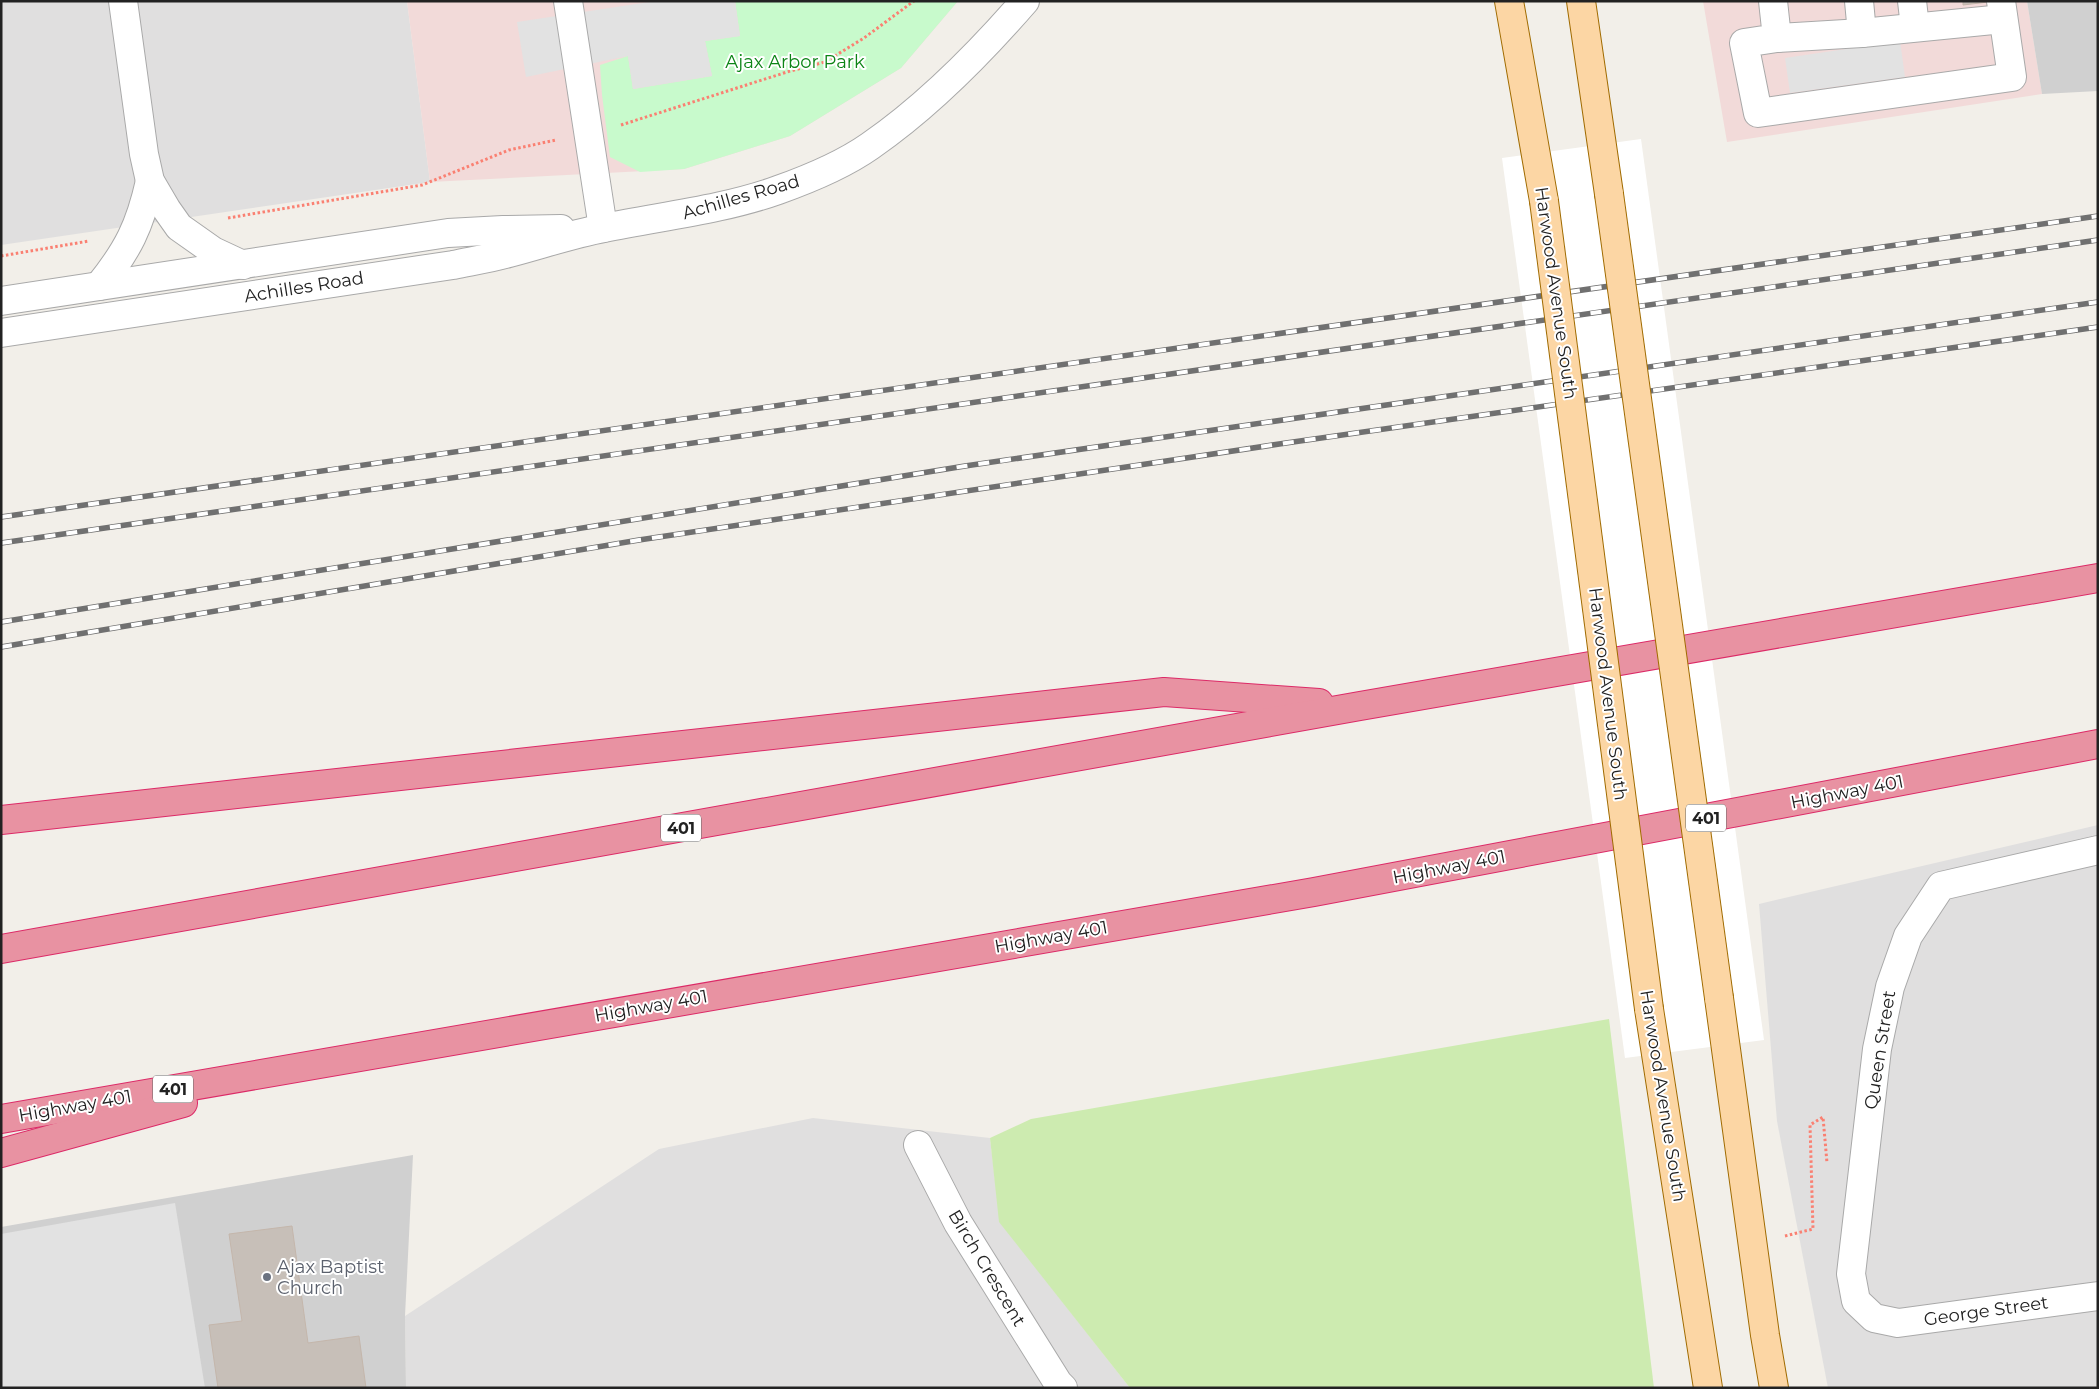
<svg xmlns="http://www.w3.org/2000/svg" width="2099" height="1389" font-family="Montserrat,sans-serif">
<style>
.residential{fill:#e0dfdf}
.commercial{fill:#f2dad9}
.religious{fill:#d0d0d0}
.grass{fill:#cdebb0}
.park{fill:#c8facc}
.parking{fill:#e2e2e2}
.pier{fill:#fff}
.building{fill:#c7bfb8;stroke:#c4b6ab}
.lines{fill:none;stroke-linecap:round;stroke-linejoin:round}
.minor-casing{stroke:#a9a9a9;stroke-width:30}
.major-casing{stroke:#a06b00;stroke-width:30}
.highway-casing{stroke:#dc2a67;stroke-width:30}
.path{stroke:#fa8072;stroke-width:3;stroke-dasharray:2.5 2.5;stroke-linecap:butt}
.minor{stroke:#fff;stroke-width:28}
.major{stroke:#fcd6a4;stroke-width:28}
.highway{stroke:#e892a2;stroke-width:28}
.rail-casing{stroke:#707070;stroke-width:5.5}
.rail{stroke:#fff;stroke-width:4;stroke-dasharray:11;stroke-linecap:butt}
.major-bridge-casing{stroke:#a06b00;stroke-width:30;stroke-linecap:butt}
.major-bridge{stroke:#fcd6a4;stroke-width:28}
.worship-dot{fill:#6b7280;stroke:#fff;stroke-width:2}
.labels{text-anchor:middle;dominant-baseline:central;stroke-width:4;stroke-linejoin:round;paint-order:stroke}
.shield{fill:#fff;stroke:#646464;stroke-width:1}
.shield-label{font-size:16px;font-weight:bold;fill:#222}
.park-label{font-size:18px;fill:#0c8416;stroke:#fff}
.street-label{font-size:18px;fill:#222;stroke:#fff}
.worship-label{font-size:18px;fill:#5b616d;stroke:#fff;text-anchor:start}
</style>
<rect width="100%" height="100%" fill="#f2efe9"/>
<!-- residential -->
<g class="residential">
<path d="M 1,1 L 407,1 L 430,182 L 1,245 Z"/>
<path d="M 2098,825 L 2098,1388 L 1828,1388 L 1777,1121 L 1759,904 Z"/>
<path d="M 813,1118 L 990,1138 L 1000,1222 L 1130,1388 L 406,1388 L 405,1316 L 659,1149 Z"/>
</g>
<!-- commercial -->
<g class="commercial">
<path d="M 407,1 L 958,1 L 901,68 L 790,136 L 684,169 L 430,182 Z"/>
<path d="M 1703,1 L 2027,1 L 2042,94 L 1727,142 Z"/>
</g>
<!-- religious -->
<g class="religious">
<path d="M 2027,1 L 2098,1 L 2098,91 L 2042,94 Z"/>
<path d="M 413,1155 L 405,1316 L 406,1388 L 1,1388 L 1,1227 Z"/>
</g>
<!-- grass -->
<path class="grass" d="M 1609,1019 L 1654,1388 L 1130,1388 L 999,1222 L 990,1138 L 1031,1119 Z"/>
<!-- park -->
<path class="park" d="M 735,1 L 958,1 L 901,68 L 790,136 L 684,169 L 640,172 L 610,157 L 602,95 L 600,65 L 628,56 L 633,89 L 712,76 L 705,41 L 740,36 Z"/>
<!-- parking -->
<g class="parking">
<path d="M 656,1 L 735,1 L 740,36 L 705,41 L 712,76 L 633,89 L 628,56 L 526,77 L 517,22 Z"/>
<path d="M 1900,41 L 1905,77 L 1790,93 L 1785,58 Z"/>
<path d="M 175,1203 L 205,1388 L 1,1388 L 1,1234 Z"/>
</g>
<!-- pier -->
<path class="pier" d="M 1641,139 L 1764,1040 L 1625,1058 L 1502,158 Z"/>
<!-- building -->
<g class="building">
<path d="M 1963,1 L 1988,1 L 1988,2 L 1963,5 Z"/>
<path d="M 292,1226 L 308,1343 L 359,1336 L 366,1388 L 218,1388 L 209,1325 L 242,1321 L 229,1234 Z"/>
</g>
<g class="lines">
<defs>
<g id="minor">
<path d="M 123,1 L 144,154 L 150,181 L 167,210 L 179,227 L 213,251 L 243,265"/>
<path d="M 568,1 L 603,228"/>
<path d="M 1773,1 L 1777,38 L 1744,43 L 1758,113 L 2012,77 L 2001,1"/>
<path d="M 1859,1 L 1862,33"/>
<path d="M 1912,1 L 1915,27"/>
<path d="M 1777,38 L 1862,33 L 2003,19"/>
<path d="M 99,286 C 128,250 140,226 150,181"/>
<path d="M 1,301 L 448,233 L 503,230 L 561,229"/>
<path d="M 1,333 L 453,265 C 472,261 491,258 509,253 C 540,245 572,234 604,228 C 662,216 722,210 778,190 C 809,179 843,165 870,146 C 928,106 979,54 1025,1"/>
<path d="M 2098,850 L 1941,886 L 1908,936 L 1890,987 L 1877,1049 L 1851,1274 L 1856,1301 L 1874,1318 L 1898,1323 L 2098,1296"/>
<path d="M 918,1145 L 958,1223 L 1058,1383 L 1063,1388"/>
</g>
<g id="major">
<path d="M 1509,1 L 1544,201"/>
<path d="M 1581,1 L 1609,194"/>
<path d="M 1719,998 L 1765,1335 L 1774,1388"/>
<path d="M 1649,1009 L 1708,1388"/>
</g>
<g id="highway">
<path d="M 1,820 L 1164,692 L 1319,703"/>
<path d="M 1,949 L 1360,706 L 2098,578"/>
<path d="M 1,1119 L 1314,892 L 2098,744"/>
<path d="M 1,1153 L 183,1103"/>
</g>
</defs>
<!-- minor casing -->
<use href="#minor" class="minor-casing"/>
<!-- major casing -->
<use href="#major" class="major-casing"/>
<!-- highway casing -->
<use href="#highway" class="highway-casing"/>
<!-- path -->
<g class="path">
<path d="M 621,125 L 787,72 L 825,62 L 864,38 L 914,1"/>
<path d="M 228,218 L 422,185 L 509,150 L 556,140"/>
<path d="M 1,256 L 89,241"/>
<path d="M 1785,1236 L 1813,1229 L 1810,1125 L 1823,1117 L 1827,1163"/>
</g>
<!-- minor -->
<use href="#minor" class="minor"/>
<!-- major -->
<use href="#major" class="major"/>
<!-- highway -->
<use href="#highway" class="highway"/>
<defs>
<g id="rail">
<path d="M 1,517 L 2098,216"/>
<path d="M 1,543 L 2098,240"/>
<path d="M 1,622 L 965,466 L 2098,302"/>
<path d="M 1,647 L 639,540 L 1286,443 L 2098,327"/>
</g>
</defs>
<!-- rail casing -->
<use href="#rail" class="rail-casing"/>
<!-- rail -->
<use href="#rail" class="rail"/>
<defs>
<g id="major-bridge">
<path d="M 1609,194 L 1719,998"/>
<path d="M 1544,201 L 1649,1009"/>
</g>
</defs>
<!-- major-bridge casing -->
<use href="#major-bridge" class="major-bridge-casing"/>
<!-- major-bridge -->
<use href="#major-bridge" class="major-bridge"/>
</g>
<!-- markers -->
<circle class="worship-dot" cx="267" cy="1277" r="5"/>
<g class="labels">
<!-- shield labels -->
<g class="shield">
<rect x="1686" y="804.5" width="40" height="27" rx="4"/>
<rect x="661" y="814.5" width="40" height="27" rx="4"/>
<rect x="153" y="1075.5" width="40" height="27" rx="4"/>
</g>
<g class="shield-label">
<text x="1706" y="818">401</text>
<text x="681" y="828">401</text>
<text x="173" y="1089">401</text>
</g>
<!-- park labels -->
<g class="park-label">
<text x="795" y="62">Ajax Arbor Park</text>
</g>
<!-- street labels -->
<g class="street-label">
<text transform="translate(741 197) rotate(-16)">Achilles Road</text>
<text transform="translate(304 287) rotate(-9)">Achilles Road</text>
<text transform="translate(1556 293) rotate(82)">Harwood Avenue South</text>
<text transform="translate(1608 694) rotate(83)">Harwood Avenue South</text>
<text transform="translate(1847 792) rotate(-11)">Highway 401</text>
<text transform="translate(1449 867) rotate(-11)">Highway 401</text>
<text transform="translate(1051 937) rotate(-10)">Highway 401</text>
<text transform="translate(651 1006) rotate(-10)">Highway 401</text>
<text transform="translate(1880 1050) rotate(-81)">Queen Street</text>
<text transform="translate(1663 1096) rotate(81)">Harwood Avenue South</text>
<text transform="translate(75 1106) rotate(-10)">Highway 401</text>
<text transform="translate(987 1268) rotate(59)">Birch Crescent</text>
<text transform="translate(1986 1311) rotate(-8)">George Street</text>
</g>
<!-- worship labels -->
<g class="worship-label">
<text x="277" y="1267">Ajax Baptist<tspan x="277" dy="21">Church</tspan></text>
</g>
</g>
<!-- border -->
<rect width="2099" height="1389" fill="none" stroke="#222222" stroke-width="5"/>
</svg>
